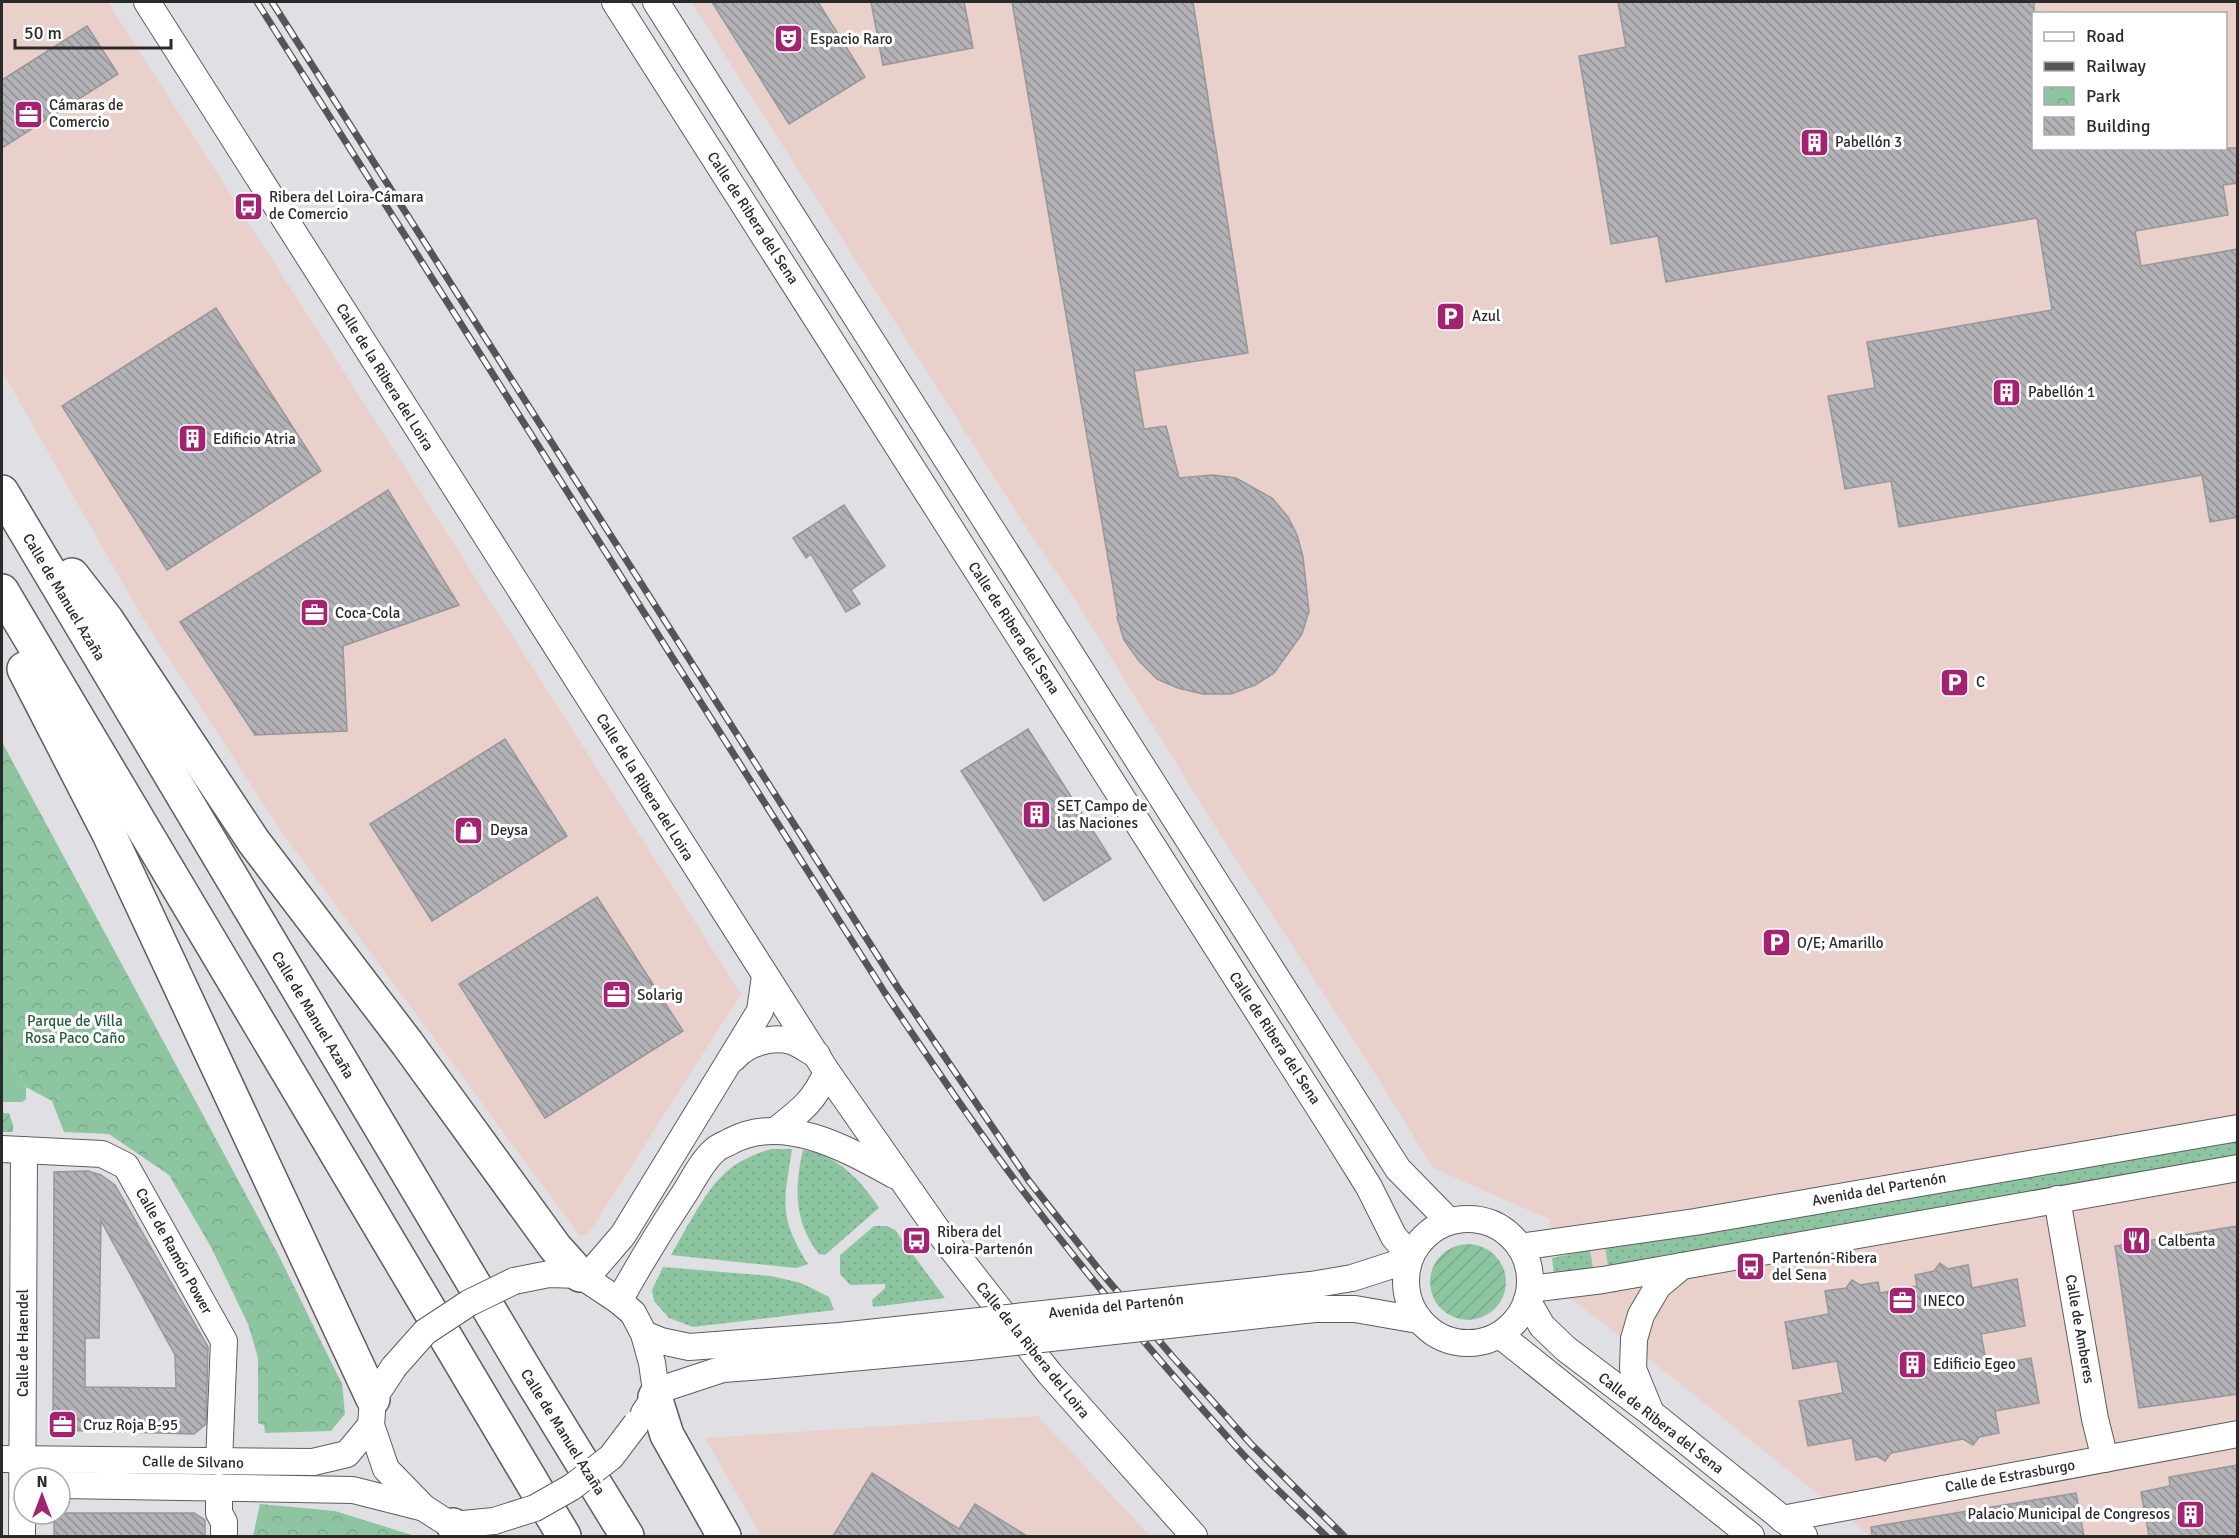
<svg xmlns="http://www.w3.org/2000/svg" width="2239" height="1538" font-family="Signika,sans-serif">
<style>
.commercial{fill:#ead0ca;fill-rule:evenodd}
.grass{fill:url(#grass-dots)}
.park{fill:url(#park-crowns)}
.garden{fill:url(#garden-furrows)}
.pitch{fill:#8dc5a1}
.building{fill:url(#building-back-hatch);stroke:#97979b;stroke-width:1.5;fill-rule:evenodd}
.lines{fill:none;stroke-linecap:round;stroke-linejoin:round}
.minor-casing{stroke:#5d5d61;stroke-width:28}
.highway-casing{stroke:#5d5d61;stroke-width:36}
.minor{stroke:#fff;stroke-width:26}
.highway{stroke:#fff;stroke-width:33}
.rail-casing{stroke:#555557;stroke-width:7}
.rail{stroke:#fff;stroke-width:4.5;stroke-dasharray:14;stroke-linecap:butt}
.minor-bridge-casing{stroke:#5d5d61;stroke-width:28;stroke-linecap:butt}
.minor-bridge{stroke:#fff;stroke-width:26}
.labels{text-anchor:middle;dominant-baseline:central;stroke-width:6;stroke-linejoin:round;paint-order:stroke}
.poi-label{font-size:15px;fill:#2a2a2b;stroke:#fff;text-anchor:start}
.street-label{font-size:15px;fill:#2a2a2b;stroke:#fff}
.park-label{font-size:15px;fill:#235e3d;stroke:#fff}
</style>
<defs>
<pattern id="grass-dots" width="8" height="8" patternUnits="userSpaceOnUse" patternTransform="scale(1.5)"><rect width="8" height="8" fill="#8dc5a1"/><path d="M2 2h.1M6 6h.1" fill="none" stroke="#7aa98b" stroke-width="1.8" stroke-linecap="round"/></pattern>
<pattern id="park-crowns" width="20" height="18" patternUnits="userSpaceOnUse" patternTransform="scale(1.5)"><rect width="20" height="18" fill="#8dc5a1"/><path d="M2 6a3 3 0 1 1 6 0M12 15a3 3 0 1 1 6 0" fill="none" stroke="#7aa98b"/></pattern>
<pattern id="garden-furrows" width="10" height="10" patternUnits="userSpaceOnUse" patternTransform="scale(1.5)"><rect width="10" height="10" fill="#8dc5a1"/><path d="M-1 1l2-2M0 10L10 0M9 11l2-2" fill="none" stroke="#7aa98b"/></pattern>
<pattern id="building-back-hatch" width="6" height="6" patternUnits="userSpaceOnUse" patternTransform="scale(1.5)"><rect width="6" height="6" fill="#b2b2b7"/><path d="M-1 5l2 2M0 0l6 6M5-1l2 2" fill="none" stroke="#919195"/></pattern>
</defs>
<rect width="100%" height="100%" fill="#e0e0e4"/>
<!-- commercial -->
<g class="commercial">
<path d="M 2,2 L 108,2 L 741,994 L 589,1233 L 580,1236 L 283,834 L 142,617 L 2,371 Z"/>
<path d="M 691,2 L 2237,2 L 2237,1536 L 1870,1536 L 1672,1377 L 1569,1297 L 1549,1219 L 1433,1168 L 1359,1048 L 1226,844 L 1076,601 L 1031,535 ZM 2034,14 L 2226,14 L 2226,148 L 2034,148 Z"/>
<path d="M 1038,1416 L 1150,1536 L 761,1536 L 705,1438 Z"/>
</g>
<!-- grass -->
<g class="grass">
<path d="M 2237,1137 L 2237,1156 L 1608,1266 L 1605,1247 Z"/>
<path d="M 771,1149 L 792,1149 C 784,1202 778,1216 808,1264 L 796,1268 L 671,1255 C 684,1233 704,1193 722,1176 C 735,1162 754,1154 771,1149 Z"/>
<path d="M 803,1150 C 837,1154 862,1182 879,1208 L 825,1255 L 819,1254 C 794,1223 794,1188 803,1150 Z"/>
<path d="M 874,1226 L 887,1226 L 895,1230 L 945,1298 L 873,1307 L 872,1300 L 885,1288 L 885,1284 L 850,1285 L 840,1274 L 840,1255 Z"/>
<path d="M 1590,1250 L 1593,1268 L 1554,1274 L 1552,1258 Z"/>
<path d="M 663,1267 L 771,1276 L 801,1283 L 829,1297 L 834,1310 L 693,1327 L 669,1318 L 654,1301 L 652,1290 Z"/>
</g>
<!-- park -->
<g class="park">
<path d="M 2,742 L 278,1254 L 342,1384 L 345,1414 L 331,1431 L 265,1433 L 264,1425 L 258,1423 L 258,1358 L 248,1324 L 211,1247 L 169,1175 L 109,1134 L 64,1132 L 52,1101 L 26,1087 L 2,1047 Z"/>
<path d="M 260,1504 L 335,1511 L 415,1536 L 253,1536 Z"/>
</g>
<!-- garden -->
<g class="garden">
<path d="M 2,1113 L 9,1113 L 13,1125 L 13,1132 L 2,1132 Z"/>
<circle cx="1468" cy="1282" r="38"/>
</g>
<!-- pitch -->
<path class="pitch" d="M 2,1047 L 26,1087 L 26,1099 L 22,1102 L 2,1102 Z"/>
<!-- building -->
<g class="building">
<path d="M 712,2 L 818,2 L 865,77 L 789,124 Z"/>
<path d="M 871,2 L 964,2 L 973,48 L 883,65 Z"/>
<path d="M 1012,2 L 1193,2 L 1248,353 L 1134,371 L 1144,429 L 1166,426 L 1179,478 L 1213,475 L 1236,478 L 1272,498 L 1288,517 L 1297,535 L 1303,557 L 1309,611 L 1302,634 L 1274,673 L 1255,685 L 1231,694 L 1203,694 L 1178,688 L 1157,679 L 1139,661 L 1124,640 L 1117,617 L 1118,616 Z"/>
<path d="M 1618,2 L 2034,2 L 2034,148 L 2238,148 L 2238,183 L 2223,185 L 2228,215 L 2135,231 L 2141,266 L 2238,249 L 2238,517 L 2210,522 L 2202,475 L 1899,527 L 1891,481 L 1845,489 L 1828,396 L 1875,388 L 1867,342 L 2052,310 L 2037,218 L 1666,282 L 1658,236 L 1611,244 L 1579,56 L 1626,47 Z"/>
<path d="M 87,26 L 118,74 L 2,148 L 2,80 Z"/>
<path d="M 216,308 L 321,471 L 167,570 L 62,406 Z"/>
<path d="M 388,490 L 459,605 L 343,646 L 347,731 L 255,735 L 180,622 Z"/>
<path d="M 844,505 L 885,566 L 851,590 L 860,604 L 846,612 L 811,554 L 806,558 L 793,538 Z"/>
<path d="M 1028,729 L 1111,859 L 1044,901 L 961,771 Z"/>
<path d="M 505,739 L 567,836 L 432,921 L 370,824 Z"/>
<path d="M 597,897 L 683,1031 L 545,1118 L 459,984 Z"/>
<path d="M 88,1171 L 101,1175 L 115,1185 L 208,1347 L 206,1424 L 194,1434 L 53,1430 L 54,1172 ZM 101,1221 L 175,1355 L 176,1388 L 85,1387 L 85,1338 L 99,1338 Z"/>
<path d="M 2238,1226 L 2238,1394 L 2139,1408 L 2115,1246 Z"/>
<path d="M 1940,1263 L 1948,1269 L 1968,1265 L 1972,1288 L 2017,1279 L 2025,1326 L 1981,1334 L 1987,1366 L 2031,1358 L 2039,1403 L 1995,1411 L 1999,1433 L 1979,1437 L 1973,1445 L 1963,1439 L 1891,1453 L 1885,1461 L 1877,1456 L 1856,1460 L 1852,1438 L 1808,1446 L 1799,1401 L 1843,1393 L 1837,1361 L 1793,1369 L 1785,1322 L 1829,1314 L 1825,1291 L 1846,1288 L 1852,1280 L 1860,1285 L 1878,1282 L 1880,1293 L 1917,1286 L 1915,1275 L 1934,1271 Z"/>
<path d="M 2238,1465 L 2238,1536 L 2149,1536 L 2141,1492 L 2170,1486 L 2169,1477 Z"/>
<path d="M 872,1473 L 959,1529 L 975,1504 L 1027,1536 L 833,1536 Z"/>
<path d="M 2076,1493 L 2084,1536 L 1872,1536 L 1871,1527 Z"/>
<path d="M 60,1513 L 194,1513 L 205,1520 L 205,1536 L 54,1536 L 54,1514 Z"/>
</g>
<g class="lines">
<defs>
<g id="minor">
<path d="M 147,2 L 827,1072 L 938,1231 L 1050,1374 L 1194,1536"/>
<path d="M 615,2 L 1341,1142 L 1369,1187 L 1394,1237 L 1410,1255"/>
<path d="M 656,2 L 1398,1169 L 1449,1221"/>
<path d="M 734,1058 C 747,1043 771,1036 791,1041 C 800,1044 809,1051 817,1055"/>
<path d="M 775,1131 C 800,1111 813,1103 827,1072"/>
<path d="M 2,1149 L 102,1154 L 126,1166 L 224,1341 L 219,1462"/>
<path d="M 2057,1199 L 2095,1419 L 2105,1459"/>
<circle cx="1468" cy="1281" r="62"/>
<path d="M 1520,1247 L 1695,1222 L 2238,1128"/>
<path d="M 586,1278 L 623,1235 L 760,1011 L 765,976"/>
<path d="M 514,1281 L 549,1274 L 580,1275 L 619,1301 L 633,1313 L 644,1334 L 652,1363 L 656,1391 L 655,1397 L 644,1413"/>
<path d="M 1311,1285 L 1352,1278 L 1408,1260"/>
<path d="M 1530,1289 L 1603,1280 L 2238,1168"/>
<path d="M 1527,1300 L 1542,1326 L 1566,1349 L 1651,1413 L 1804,1536"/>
<path d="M 619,1301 C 640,1263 662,1227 686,1191 C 694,1178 703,1160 715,1150 C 719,1146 726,1144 731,1141 C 784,1113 847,1149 894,1175"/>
<path d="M 1315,1309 L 1355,1309 L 1418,1320"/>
<path d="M 644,1334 L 661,1341 L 689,1347 L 756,1342"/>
<path d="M 1500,1335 L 1751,1536"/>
<path d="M 394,1367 L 373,1399 L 371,1425 L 386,1469 L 424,1508 L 441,1519 L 453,1525 L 494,1521"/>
<path d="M 656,1391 L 723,1369 L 763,1366"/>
<path d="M 1651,1413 L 1633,1369 L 1634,1339 L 1641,1315 L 1658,1286 L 1682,1266"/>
<path d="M 2,1459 L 313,1462 L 347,1454 L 371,1425"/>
<path d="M 60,1485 L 353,1490 L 424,1508"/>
<path d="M 219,1487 L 219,1513 L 224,1522 L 224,1536"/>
<path d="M 1782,1519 L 2238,1434"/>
<path d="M 22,1536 L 24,1150"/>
</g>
<g id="highway">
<path d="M 2,492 L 530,1378 L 627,1536"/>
<path d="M 72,575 L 107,620 L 254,842 L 407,1043 L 555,1247 L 580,1275"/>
<path d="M 2,591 L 564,1536"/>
<path d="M 24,669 L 109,834 L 373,1399"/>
<path d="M 655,1397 L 667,1435 L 724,1536"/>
<path d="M 453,1525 L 461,1536"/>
</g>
</defs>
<!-- minor casing -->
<use href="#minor" class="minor-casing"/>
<!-- highway casing -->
<use href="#highway" class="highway-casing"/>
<!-- minor -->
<use href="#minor" class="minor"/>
<!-- highway -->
<use href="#highway" class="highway"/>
<defs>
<g id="rail">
<path d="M 257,2 L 885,993 C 929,1059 973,1124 1020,1187 C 1089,1278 1162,1365 1239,1450 C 1266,1480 1297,1508 1326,1536"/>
<path d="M 272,2 L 898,988 L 1029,1181 L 1100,1271 L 1172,1356 L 1251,1444 L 1344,1536"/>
</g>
</defs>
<!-- rail casing -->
<use href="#rail" class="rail-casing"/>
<!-- rail -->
<use href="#rail" class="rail"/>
<defs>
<g id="minor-bridge">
<path d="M 756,1342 L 840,1336 L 1311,1285"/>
<path d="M 763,1366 L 970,1347 L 1315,1309"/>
<path d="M 394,1367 L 425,1332 L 469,1303 L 514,1281"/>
<path d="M 494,1521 L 535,1508 L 572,1487 L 611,1457 L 636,1424"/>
</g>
</defs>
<!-- minor-bridge casing -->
<use href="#minor-bridge" class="minor-bridge-casing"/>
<!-- minor-bridge -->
<use href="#minor-bridge" class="minor-bridge"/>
</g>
<!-- icons -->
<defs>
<symbol id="theatre-square" viewBox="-11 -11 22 22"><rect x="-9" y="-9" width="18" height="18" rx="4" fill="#a32272" stroke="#fff"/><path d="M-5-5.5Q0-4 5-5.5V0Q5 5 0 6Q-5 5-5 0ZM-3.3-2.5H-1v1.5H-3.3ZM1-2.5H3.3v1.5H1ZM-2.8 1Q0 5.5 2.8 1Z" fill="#fff"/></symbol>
<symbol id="office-square" viewBox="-11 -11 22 22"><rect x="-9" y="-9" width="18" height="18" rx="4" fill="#a32272" stroke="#fff"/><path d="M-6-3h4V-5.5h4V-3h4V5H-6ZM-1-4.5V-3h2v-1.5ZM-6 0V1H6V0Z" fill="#fff"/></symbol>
<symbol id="building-square" viewBox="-11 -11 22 22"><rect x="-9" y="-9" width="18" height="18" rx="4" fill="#a32272" stroke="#fff"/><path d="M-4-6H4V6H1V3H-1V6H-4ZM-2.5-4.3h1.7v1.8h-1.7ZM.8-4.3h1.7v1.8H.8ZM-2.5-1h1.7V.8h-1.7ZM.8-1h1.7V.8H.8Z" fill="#fff"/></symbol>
<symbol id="bus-square" viewBox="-11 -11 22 22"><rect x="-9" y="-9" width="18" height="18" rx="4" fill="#a32272" stroke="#fff"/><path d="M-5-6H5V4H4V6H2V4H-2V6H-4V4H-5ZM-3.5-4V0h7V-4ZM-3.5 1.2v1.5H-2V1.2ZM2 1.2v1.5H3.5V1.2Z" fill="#fff"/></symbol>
<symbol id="parking-square" viewBox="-11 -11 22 22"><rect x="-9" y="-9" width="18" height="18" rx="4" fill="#a32272" stroke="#fff"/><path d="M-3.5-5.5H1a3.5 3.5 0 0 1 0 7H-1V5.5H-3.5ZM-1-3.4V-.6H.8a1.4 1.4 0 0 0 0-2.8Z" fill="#fff"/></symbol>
<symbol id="shop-square" viewBox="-11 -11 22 22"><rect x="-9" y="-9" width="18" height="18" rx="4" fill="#a32272" stroke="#fff"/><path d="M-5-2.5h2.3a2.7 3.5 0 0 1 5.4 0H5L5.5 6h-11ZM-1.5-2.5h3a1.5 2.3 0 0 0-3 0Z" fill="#fff"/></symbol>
<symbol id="restaurant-square" viewBox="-11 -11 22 22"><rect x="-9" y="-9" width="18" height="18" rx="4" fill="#a32272" stroke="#fff"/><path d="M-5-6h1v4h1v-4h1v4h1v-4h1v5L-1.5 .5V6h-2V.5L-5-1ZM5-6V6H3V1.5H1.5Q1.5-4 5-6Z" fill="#fff"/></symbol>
</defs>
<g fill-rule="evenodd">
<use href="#theatre-square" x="772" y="22" width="33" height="33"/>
<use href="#office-square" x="12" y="98" width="33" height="33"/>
<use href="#building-square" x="1798" y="126" width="33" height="33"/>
<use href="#bus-square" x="232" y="190" width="33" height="33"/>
<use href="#parking-square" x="1434" y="300" width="33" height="33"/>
<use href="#building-square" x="1990" y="376" width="33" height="33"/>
<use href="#building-square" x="176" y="422" width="33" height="33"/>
<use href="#office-square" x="298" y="596" width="33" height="33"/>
<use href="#parking-square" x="1938" y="666" width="33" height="33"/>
<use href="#building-square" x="1020" y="798" width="33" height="33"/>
<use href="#shop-square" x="452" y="814" width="33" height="33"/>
<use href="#parking-square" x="1760" y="926" width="33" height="33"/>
<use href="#office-square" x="600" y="978" width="33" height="33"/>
<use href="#bus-square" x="900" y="1224" width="33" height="33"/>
<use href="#restaurant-square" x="2120" y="1224" width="33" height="33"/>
<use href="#bus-square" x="1734" y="1250" width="33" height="33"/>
<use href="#office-square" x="1886" y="1284" width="33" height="33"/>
<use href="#building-square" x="1896" y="1348" width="33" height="33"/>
<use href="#office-square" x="46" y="1408" width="33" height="33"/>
<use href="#building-square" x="2174" y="1498" width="33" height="33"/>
</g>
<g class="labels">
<!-- poi labels -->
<g class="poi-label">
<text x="810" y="39">Espacio Raro</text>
<text x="49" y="105">Cámaras de<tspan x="49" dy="17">Comercio</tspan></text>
<text x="1835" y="142">Pabellón 3</text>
<text x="269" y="197">Ribera del Loira-Cámara<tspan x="269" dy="17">de Comercio</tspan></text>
<text x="1472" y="316">Azul</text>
<text x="2028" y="392">Pabellón 1</text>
<text x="213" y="439">Edificio Atria</text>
<text x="335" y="613">Coca-Cola</text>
<text x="1976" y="682">C</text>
<text x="1057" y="806">SET Campo de<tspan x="1057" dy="17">las Naciones</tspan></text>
<text x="490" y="830">Deysa</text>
<text x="1797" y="943">O/E; Amarillo</text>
<text x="637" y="995">Solarig</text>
<text x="937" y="1232">Ribera del<tspan x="937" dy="17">Loira-Partenón</tspan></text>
<text x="2158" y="1241">Calbenta</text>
<text x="1772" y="1258">Partenón-Ribera<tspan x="1772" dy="17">del Sena</tspan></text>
<text x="1923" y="1301">INECO</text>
<text x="1933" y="1364">Edificio Egeo</text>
<text x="83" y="1425">Cruz Roja B-95</text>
<text x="2170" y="1514" text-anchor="end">Palacio Municipal de Congresos</text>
</g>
<!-- street labels -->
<g class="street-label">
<text transform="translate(753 218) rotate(57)">Calle de Ribera del Sena</text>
<text transform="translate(385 377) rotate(58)">Calle de la Ribera del Loira</text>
<text transform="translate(64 597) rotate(59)">Calle de Manuel Azaña</text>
<text transform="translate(1014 628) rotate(57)">Calle de Ribera del Sena</text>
<text transform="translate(645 787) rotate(58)">Calle de la Ribera del Loira</text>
<text transform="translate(313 1015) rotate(59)">Calle de Manuel Azaña</text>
<text transform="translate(1275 1038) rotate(57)">Calle de Ribera del Sena</text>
<text transform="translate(1879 1189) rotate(-10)">Avenida del Partenón</text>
<text transform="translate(174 1251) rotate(61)">Calle de Ramón Power</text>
<text transform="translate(1116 1306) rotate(-6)">Avenida del Partenón</text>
<text transform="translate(2080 1329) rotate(80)">Calle de Amberes</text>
<text transform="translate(23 1343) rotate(-90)">Calle de Haendel</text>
<text transform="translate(1033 1350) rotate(51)">Calle de la Ribera del Loira</text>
<text transform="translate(1661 1423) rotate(38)">Calle de Ribera del Sena</text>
<text transform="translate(563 1432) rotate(58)">Calle de Manuel Azaña</text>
<text transform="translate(193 1462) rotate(1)">Calle de Silvano</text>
<text transform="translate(2010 1476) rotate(-10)">Calle de Estrasburgo</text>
</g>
<!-- park labels -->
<g class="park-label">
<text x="75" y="1021">Parque de Villa<tspan x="75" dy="17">Rosa Paco Caño</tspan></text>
</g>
</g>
<!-- border -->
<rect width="2239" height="1538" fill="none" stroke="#2a2a2b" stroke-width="6"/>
<!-- legend -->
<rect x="2032" y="12" width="195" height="138" fill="#ffffff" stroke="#aaaaaa" stroke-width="1.5"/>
<rect x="2044" y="32" width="30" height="9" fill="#ffffff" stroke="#aaaaaa" stroke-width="1.5"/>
<text x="2086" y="42" font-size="18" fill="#2a2a2b">Road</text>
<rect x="2044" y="62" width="30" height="9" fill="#555557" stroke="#aaaaaa" stroke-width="1.5"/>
<text x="2086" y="72" font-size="18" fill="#2a2a2b">Railway</text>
<rect x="2044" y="87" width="30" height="18" fill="url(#park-crowns)" stroke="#aaaaaa" stroke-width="1.5"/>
<text x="2086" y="102" font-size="18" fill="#2a2a2b">Park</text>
<rect x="2044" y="117" width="30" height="18" fill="url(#building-back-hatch)" stroke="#aaaaaa" stroke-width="1.5"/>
<text x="2086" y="132" font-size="18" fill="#2a2a2b">Building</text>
<!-- north arrow -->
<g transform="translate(42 1496)"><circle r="28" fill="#ffffff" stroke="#aaaaaa" stroke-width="1.5"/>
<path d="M0-4.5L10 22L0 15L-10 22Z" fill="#a32272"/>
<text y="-9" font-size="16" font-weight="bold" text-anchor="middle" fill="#2a2a2b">N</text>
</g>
<!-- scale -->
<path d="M15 39v9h156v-9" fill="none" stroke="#2a2a2b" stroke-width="3"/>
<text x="24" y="39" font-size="18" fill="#2a2a2b" stroke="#ffffff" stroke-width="4.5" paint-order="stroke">50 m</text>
</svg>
